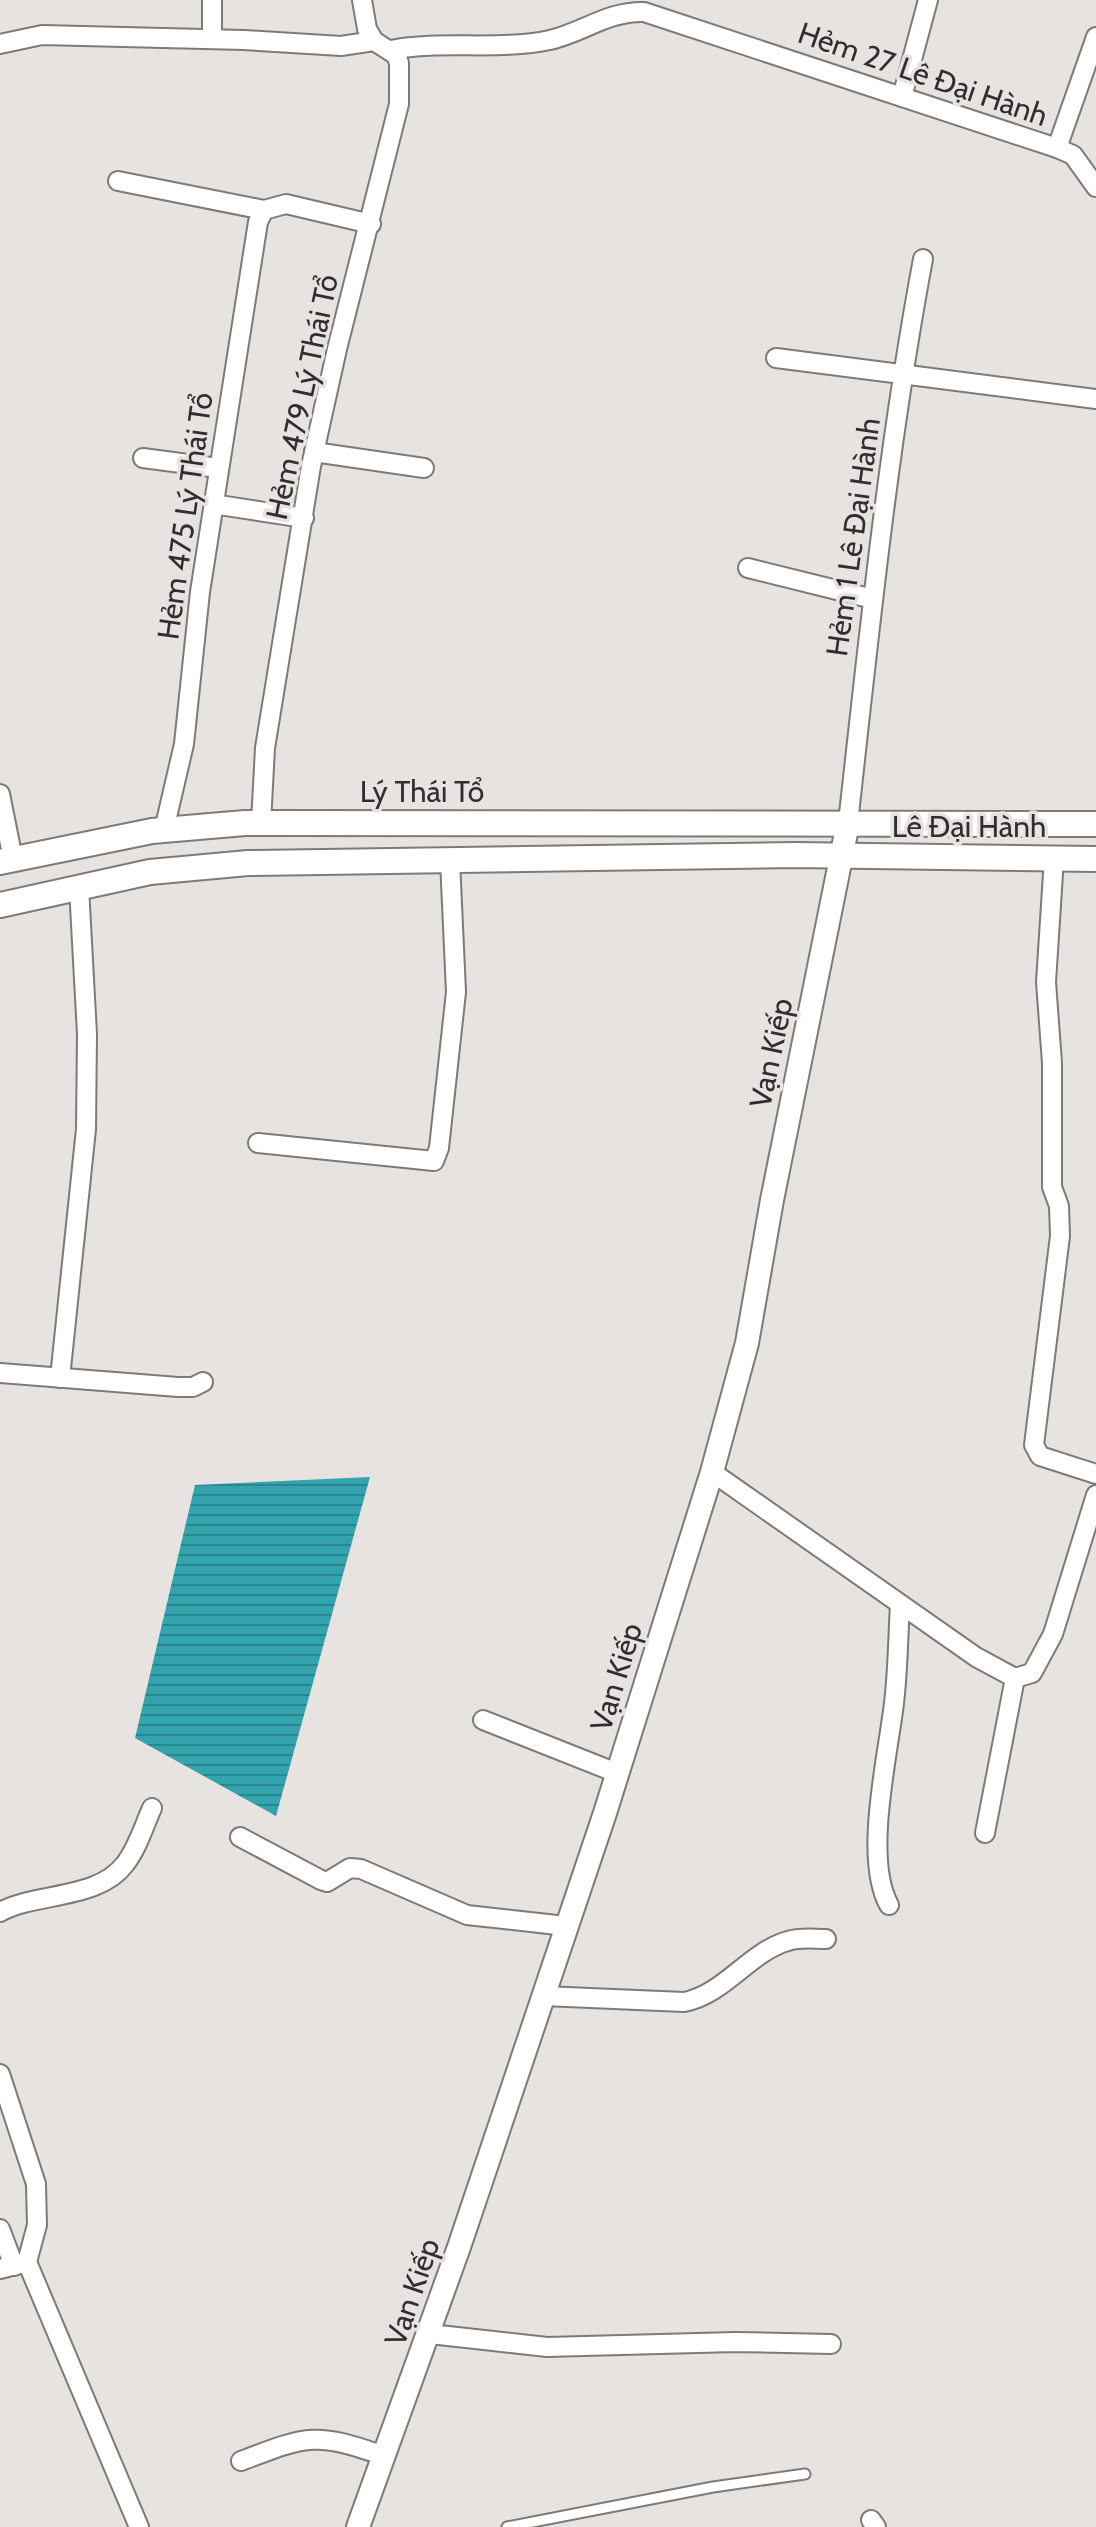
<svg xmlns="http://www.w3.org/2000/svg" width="1096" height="2527" font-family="Cabin,sans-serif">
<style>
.water{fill:url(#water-rules)}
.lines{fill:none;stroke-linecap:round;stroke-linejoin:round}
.service-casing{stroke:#7e7a78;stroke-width:13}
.minor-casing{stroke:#7e7a78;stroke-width:22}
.tertiary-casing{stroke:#7e7a78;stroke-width:26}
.secondary-casing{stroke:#7e7a78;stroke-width:28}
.service{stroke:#fff;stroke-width:9}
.minor{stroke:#fff;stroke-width:18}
.tertiary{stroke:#fff;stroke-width:22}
.secondary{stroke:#fff;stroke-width:24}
.labels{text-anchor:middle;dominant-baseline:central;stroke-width:7;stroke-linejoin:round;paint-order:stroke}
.street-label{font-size:30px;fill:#312f2e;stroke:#e7e3e1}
</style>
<defs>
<pattern id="water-rules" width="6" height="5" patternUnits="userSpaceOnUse" patternTransform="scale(2)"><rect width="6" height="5" fill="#33a4ad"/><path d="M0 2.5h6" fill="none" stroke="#2c868d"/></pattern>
</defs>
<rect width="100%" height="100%" fill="#e7e3e1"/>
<!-- water -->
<path class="water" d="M 370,1477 L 276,1816 L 135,1738 L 195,1485 Z"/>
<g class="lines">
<defs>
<path id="service" d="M 507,2527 L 713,2487 L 805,2474"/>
<g id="minor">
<path d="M 212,0 L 212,39"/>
<path d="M 0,44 L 42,35 L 244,40 L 341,46 L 374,41"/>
<path d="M 391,50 C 443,40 498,51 550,40 C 584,32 608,11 644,12 L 1057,148 L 1073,155 L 1096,187"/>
<path d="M 902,97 L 928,0"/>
<path d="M 1057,148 L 1096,37"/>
<path d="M 118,181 L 264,210"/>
<path d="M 776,358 L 1096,399"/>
<path d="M 314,452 L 424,468"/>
<path d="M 143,458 L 218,468"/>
<path d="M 213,504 L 304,518"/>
<path d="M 748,568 L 873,599"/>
<path d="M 0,794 L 13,859"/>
<path d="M 261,823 L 265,748 L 311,466 L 337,349 L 399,104 L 399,63 L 396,55 L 374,41 L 367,29 L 362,0"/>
<path d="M 848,823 C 869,635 888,446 923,259"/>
<path d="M 164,830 L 184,744 L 200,592 L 258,222 L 264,210 L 286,204 L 371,224"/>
<path d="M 1054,858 L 1046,982 L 1052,1063 L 1052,1187 L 1059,1206 L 1060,1236 L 1034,1445 L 1040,1456 L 1096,1474"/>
<path d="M 258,1143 L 434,1161 L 439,1148 L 456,992 L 450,860"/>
<path d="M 0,1373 L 178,1387 L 193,1387 L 203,1382"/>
<path d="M 60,1378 L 86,1129 L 87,1034 L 79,887"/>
<path d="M 712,1472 L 976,1657 L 1015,1678 L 1032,1673 L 1053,1634 L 1096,1495"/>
<path d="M 483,1720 L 617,1773"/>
<path d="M 985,1833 L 1015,1678"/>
<path d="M 240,1837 L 321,1880 L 327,1882 L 350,1868 L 361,1869 L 467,1915 L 566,1926"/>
<path d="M 889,1905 C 863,1858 888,1756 894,1703 C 898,1670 898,1637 900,1604"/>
<path d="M 0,1912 C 37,1892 98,1900 125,1864 C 137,1849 144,1826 152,1808"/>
<path d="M 543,1996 L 684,2002 C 725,1994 749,1952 788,1941 C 800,1937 813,1939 826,1939"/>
<path d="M 0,2074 L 36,2184 L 37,2225 L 27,2262 L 0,2269"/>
<path d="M 0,2229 L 14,2266"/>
<path d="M 27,2262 L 139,2527"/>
<path d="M 430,2334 L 547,2347 L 735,2342 L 831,2344"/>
<path d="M 241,2461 C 309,2435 315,2432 384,2456"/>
<path d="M 871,2520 L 876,2527"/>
</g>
<path id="tertiary" d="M 358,2527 L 459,2247 L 605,1813 L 712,1472 L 747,1343 L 772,1200 L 848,823"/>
<g id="secondary">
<path d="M 0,862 L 152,831 L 245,823 L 1096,824"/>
<path d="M 0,905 L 150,872 L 248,863 L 795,855 L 1096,859"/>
</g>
</defs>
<!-- service casing -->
<use href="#service" class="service-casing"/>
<!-- minor casing -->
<use href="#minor" class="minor-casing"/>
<!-- tertiary casing -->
<use href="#tertiary" class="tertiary-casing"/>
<!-- secondary casing -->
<use href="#secondary" class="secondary-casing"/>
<!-- service -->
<use href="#service" class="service"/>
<!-- minor -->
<use href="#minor" class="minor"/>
<!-- tertiary -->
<use href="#tertiary" class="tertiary"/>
<!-- secondary -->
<use href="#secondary" class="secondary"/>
</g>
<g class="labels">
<!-- street labels -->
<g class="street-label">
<text transform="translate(923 74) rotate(19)">Hẻm 27 Lê Đại Hành</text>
<text transform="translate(302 397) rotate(-78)">Hẻm 479 Lý Thái Tổ</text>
<text transform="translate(185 516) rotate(-82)">Hẻm 475 Lý Thái Tổ</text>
<text transform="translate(853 537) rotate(-82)">Hẻm 1 Lê Đại Hành</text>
<text x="422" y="791">Lý Thái Tổ</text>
<text x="969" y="826">Lê Đại Hành</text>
<text transform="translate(771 1053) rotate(-78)">Vạn Kiếp</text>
<text transform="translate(616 1677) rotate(-73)">Vạn Kiếp</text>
<text transform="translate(412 2292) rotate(-71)">Vạn Kiếp</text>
</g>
</g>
</svg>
